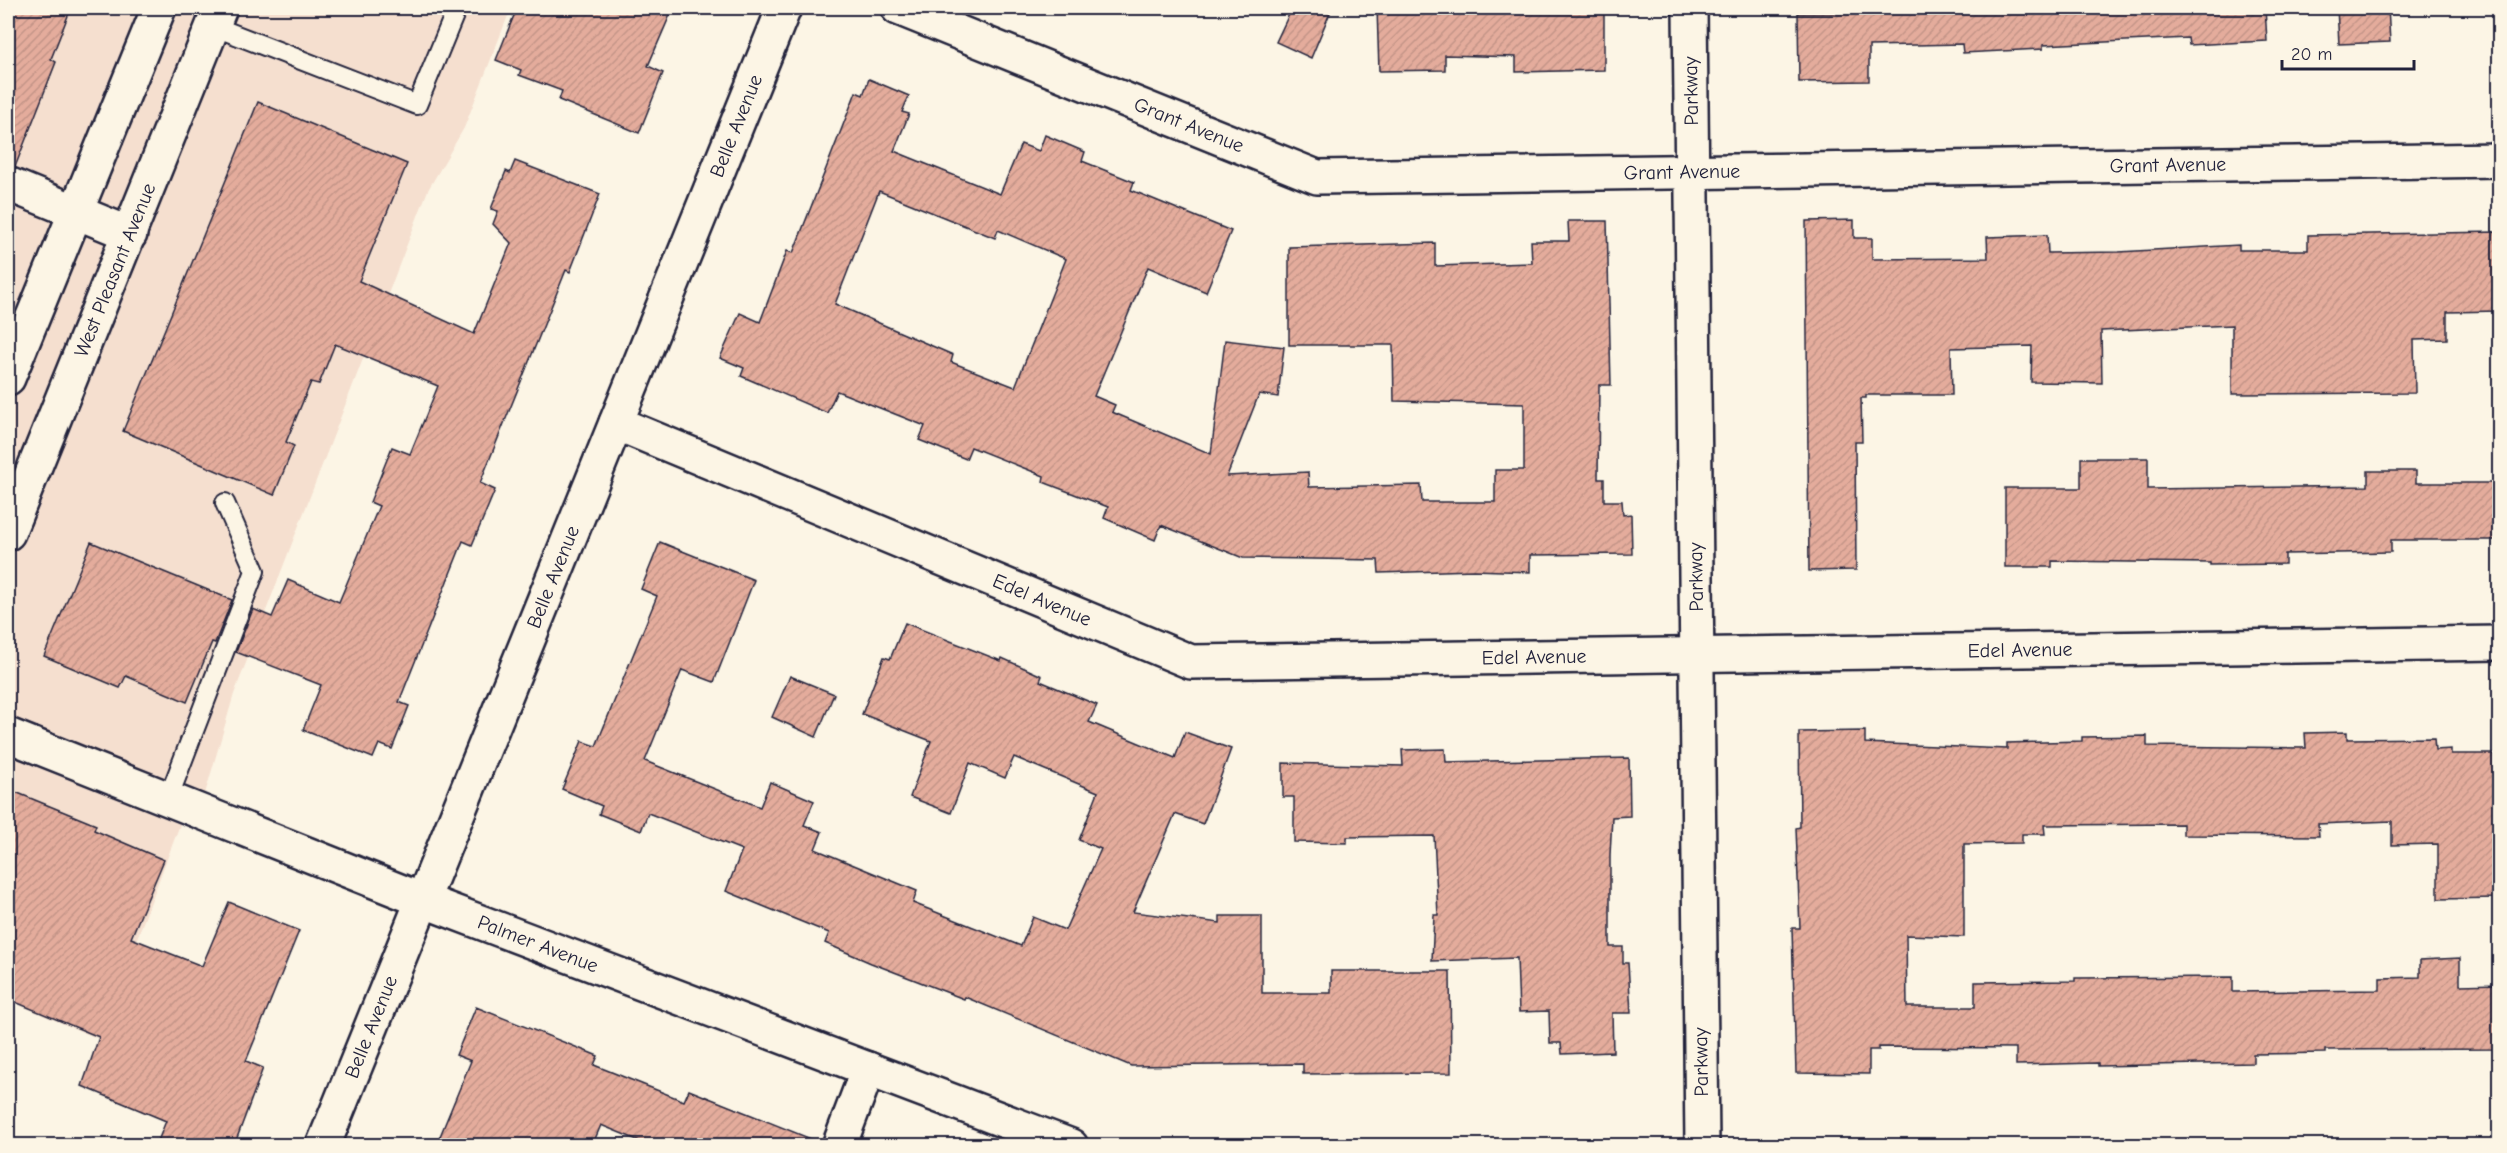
<svg xmlns="http://www.w3.org/2000/svg" width="2507" height="1153" font-family="'Comic Neue',sans-serif">
<style>
.built{fill:#f5dfcf}
.building{fill:url(#building-hatch);stroke:#22223b;stroke-width:1.5;fill-rule:evenodd}
.lines{fill:none;stroke-linecap:round;stroke-linejoin:round}
.lane-casing{stroke:#22223b;stroke-width:22}
.street-casing{stroke:#22223b;stroke-width:38}
.lane{stroke:#fcf5e5;stroke-width:18}
.street{stroke:#fcf5e5;stroke-width:33}
.labels{text-anchor:middle;dominant-baseline:central;stroke-width:6;stroke-linejoin:round;paint-order:stroke}
.street-label{font-size:20px;fill:#22223b;stroke:#fcf5e5}
</style>
<defs>
<pattern id="building-hatch" width="6" height="6" patternUnits="userSpaceOnUse" patternTransform="scale(1.5)"><rect width="6" height="6" fill="#e4ac9c"/><path d="M-1 1l2-2M0 6l6-6M5 7l2-2" fill="none" stroke="#c39487"/></pattern>
</defs>
<rect width="100%" height="100%" fill="#fcf5e5"/>
<filter id="ink" filterUnits="userSpaceOnUse"><feTurbulence type="fractalNoise" baseFrequency=".0167" numOctaves="2"/><feDisplacementMap in="SourceGraphic" scale="12" xChannelSelector="R" yChannelSelector="G"/><feConvolveMatrix kernelMatrix="1 2 1 2 8 2 1 2 1" color-interpolation-filters="sRGB"/></filter>
<g filter="url(#ink)">
<!-- built -->
<path class="built" d="M 8,8 L 511,8 L 464,128 L 428,190 L 234,694 L 200,811 L 187,806 L 99,1039 L 8,1000 Z"/>
<!-- building -->
<g class="building">
<path d="M 8,8 L 71,8 L 51,59 L 56,62 L 15,167 L 8,166 Z"/>
<path d="M 517,8 L 673,8 L 648,66 L 663,73 L 639,133 L 559,100 L 562,91 L 519,75 L 521,70 L 496,60 Z"/>
<path d="M 1292,8 L 1332,8 L 1311,58 L 1276,42 Z"/>
<path d="M 1377,8 L 1494,9 L 1494,13 L 1604,11 L 1604,70 L 1516,72 L 1516,57 L 1445,55 L 1445,70 L 1379,71 Z"/>
<path d="M 1960,8 L 2265,8 L 2267,41 L 2189,45 L 2188,38 L 2043,45 L 2043,49 L 1963,53 L 1962,44 L 1869,46 L 1869,81 L 1799,82 L 1798,13 L 1906,12 L 1960,10 Z"/>
<path d="M 2337,8 L 2388,8 L 2390,42 L 2339,44 Z"/>
<path d="M 869,79 L 909,96 L 902,112 L 909,114 L 894,151 L 1000,194 L 1021,144 L 1039,151 L 1045,135 L 1085,152 L 1082,161 L 1134,182 L 1131,190 L 1231,231 L 1206,292 L 1148,267 L 1094,396 L 1115,405 L 1112,412 L 1211,454 L 1225,340 L 1284,347 L 1278,397 L 1259,394 L 1227,476 L 1308,472 L 1309,487 L 1421,485 L 1422,502 L 1495,502 L 1495,470 L 1524,470 L 1524,404 L 1394,401 L 1393,345 L 1289,345 L 1289,247 L 1435,243 L 1435,266 L 1532,263 L 1531,241 L 1569,241 L 1568,221 L 1607,221 L 1611,385 L 1599,385 L 1598,479 L 1604,479 L 1604,501 L 1622,501 L 1623,515 L 1631,514 L 1632,554 L 1530,555 L 1530,572 L 1474,570 L 1379,573 L 1378,560 L 1243,558 L 1161,525 L 1155,540 L 1104,518 L 1108,507 L 1043,482 L 1044,476 L 971,447 L 966,459 L 919,440 L 925,426 L 837,391 L 827,413 L 741,376 L 744,368 L 720,358 L 740,313 L 760,322 L 787,251 L 793,253 L 856,92 L 863,95 ZM 879,191 L 995,238 L 998,230 L 1066,259 L 1015,387 L 951,362 L 953,355 L 835,304 Z"/>
<path d="M 258,102 L 407,164 L 359,281 L 474,334 L 511,243 L 493,224 L 498,211 L 491,209 L 506,171 L 510,173 L 515,161 L 600,194 L 570,272 L 566,270 L 480,483 L 495,490 L 472,545 L 463,541 L 399,702 L 409,706 L 392,749 L 379,744 L 373,758 L 303,730 L 321,685 L 236,652 L 253,609 L 272,617 L 288,580 L 339,602 L 379,506 L 370,502 L 392,447 L 410,454 L 438,386 L 335,344 L 319,384 L 311,382 L 286,442 L 294,446 L 274,495 L 123,431 Z"/>
<path d="M 1854,220 L 1854,238 L 1872,238 L 1872,259 L 1988,258 L 1987,237 L 2047,235 L 2048,253 L 2119,252 L 2239,245 L 2239,250 L 2308,250 L 2308,235 L 2499,232 L 2499,311 L 2447,312 L 2447,339 L 2414,340 L 2415,393 L 2232,394 L 2232,325 L 2101,331 L 2102,383 L 2031,382 L 2032,346 L 1951,348 L 1952,395 L 1866,395 L 1866,398 L 1861,398 L 1862,442 L 1855,442 L 1856,570 L 1809,571 L 1806,221 Z"/>
<path d="M 2081,458 L 2148,458 L 2148,489 L 2368,486 L 2368,471 L 2416,471 L 2416,483 L 2499,483 L 2499,540 L 2391,540 L 2391,552 L 2285,554 L 2285,564 L 2210,565 L 2210,563 L 2052,561 L 2052,567 L 2005,567 L 2005,488 L 2081,488 Z"/>
<path d="M 91,542 L 232,600 L 215,643 L 212,642 L 187,702 L 126,676 L 120,688 L 44,656 Z"/>
<path d="M 660,542 L 754,580 L 714,682 L 682,670 L 645,761 L 760,807 L 770,782 L 814,801 L 804,825 L 822,832 L 815,849 L 917,891 L 913,903 L 1021,946 L 1033,917 L 1065,930 L 1101,849 L 1079,840 L 1098,792 L 1014,757 L 1005,778 L 970,763 L 951,813 L 910,797 L 931,741 L 862,714 L 884,657 L 890,659 L 905,623 L 1001,661 L 1002,658 L 1042,676 L 1040,681 L 1097,705 L 1089,722 L 1175,758 L 1185,732 L 1231,749 L 1203,824 L 1175,814 L 1133,912 L 1220,923 L 1220,916 L 1262,916 L 1262,993 L 1331,993 L 1331,971 L 1450,971 L 1451,1073 L 1303,1074 L 1303,1064 L 1131,1066 L 965,997 L 964,999 L 871,963 L 825,943 L 829,933 L 726,891 L 742,850 L 648,813 L 641,831 L 599,814 L 602,806 L 562,789 L 582,741 L 596,746 L 657,596 L 641,589 Z"/>
<path d="M 790,676 L 834,694 L 816,737 L 772,717 Z"/>
<path d="M 1865,731 L 1865,743 L 2007,749 L 2007,743 L 2082,741 L 2082,737 L 2147,736 L 2147,746 L 2306,748 L 2305,733 L 2347,732 L 2347,739 L 2434,738 L 2435,750 L 2451,749 L 2451,754 L 2499,754 L 2499,898 L 2438,899 L 2438,844 L 2392,845 L 2392,821 L 2318,824 L 2319,836 L 2183,835 L 2183,824 L 2044,825 L 2045,834 L 2022,834 L 2022,843 L 1964,844 L 1964,937 L 1906,935 L 1907,1007 L 1975,1007 L 1975,982 L 2075,981 L 2075,978 L 2233,977 L 2233,992 L 2380,990 L 2380,978 L 2420,977 L 2420,960 L 2460,958 L 2460,985 L 2499,984 L 2499,1049 L 2325,1050 L 2325,1053 L 2253,1054 L 2253,1063 L 2098,1066 L 2098,1063 L 2016,1065 L 2016,1048 L 1879,1047 L 1879,1050 L 1869,1050 L 1869,1074 L 1796,1073 L 1792,928 L 1800,928 L 1796,828 L 1800,827 L 1799,732 Z"/>
<path d="M 1445,749 L 1446,762 L 1629,758 L 1630,816 L 1612,817 L 1610,855 L 1610,947 L 1623,947 L 1623,963 L 1628,963 L 1631,1013 L 1612,1013 L 1613,1052 L 1562,1054 L 1561,1043 L 1550,1043 L 1549,1011 L 1519,1012 L 1517,958 L 1432,961 L 1434,915 L 1438,915 L 1434,836 L 1347,837 L 1347,843 L 1294,842 L 1294,797 L 1283,797 L 1283,763 L 1403,766 L 1402,750 Z"/>
<path d="M 8,789 L 96,825 L 94,830 L 164,860 L 131,938 L 202,966 L 229,902 L 299,931 L 246,1061 L 263,1068 L 234,1146 L 156,1146 L 166,1121 L 82,1086 L 99,1037 L 8,999 Z"/>
<path d="M 476,1007 L 598,1056 L 594,1065 L 684,1101 L 689,1090 L 821,1143 L 821,1146 L 652,1146 L 601,1125 L 592,1146 L 436,1146 L 471,1061 L 456,1055 Z"/>
</g>
<g class="lines">
<defs>
<g id="lane">
<path d="M 213,26 L 417,105 L 457,8"/>
<path d="M 168,799 L 255,571 L 225,503"/>
</g>
<g id="street">
<path d="M 898,8 L 1317,177 L 2500,160"/>
<path d="M 1690,8 L 1702,1146"/>
<path d="M 8,184 L 130,234"/>
<path d="M 8,378 L 159,8"/>
<path d="M 616,423 L 1191,662 L 2500,643"/>
<path d="M 8,533 L 220,8"/>
<path d="M 8,735 L 422,900 L 1071,1146"/>
<path d="M 323,1146 L 784,8"/>
<path d="M 839,1146 L 868,1069"/>
</g>
</defs>
<!-- lane casing -->
<use href="#lane" class="lane-casing"/>
<!-- street casing -->
<use href="#street" class="street-casing"/>
<!-- lane -->
<use href="#lane" class="lane"/>
<!-- street -->
<use href="#street" class="street"/>
</g>
</g>
<g class="labels">
<!-- street labels -->
<g class="street-label">
<text transform="translate(1691 91) rotate(-91)">Parkway</text>
<text transform="translate(1189 125) rotate(22)">Grant Avenue</text>
<text transform="translate(736 126) rotate(-68)">Belle Avenue</text>
<text transform="translate(2168 165) rotate(-1)">Grant Avenue</text>
<text transform="translate(1682 172) rotate(-1)">Grant Avenue</text>
<text transform="translate(115 270) rotate(-68)">West Pleasant Avenue</text>
<text transform="translate(553 577) rotate(-68)">Belle Avenue</text>
<text transform="translate(1696 577) rotate(-91)">Parkway</text>
<text transform="translate(1042 600) rotate(23)">Edel Avenue</text>
<text transform="translate(2020 650) rotate(-1)">Edel Avenue</text>
<text transform="translate(1534 657) rotate(-1)">Edel Avenue</text>
<text transform="translate(538 944) rotate(21)">Palmer Avenue</text>
<text transform="translate(371 1027) rotate(-68)">Belle Avenue</text>
<text transform="translate(1701 1062) rotate(-91)">Parkway</text>
</g>
</g>
<!-- margin -->
<rect width="2507" height="1153" fill="none" stroke="#fcf5e5" stroke-width="30"/>
<rect x="15" y="15" width="2477" height="1123" fill="none" stroke="#22223b" stroke-width="2" filter="url(#ink)"/>
<!-- scale -->
<path d="M2282 60v9h132v-9" fill="none" stroke="#22223b" stroke-width="3"/>
<text x="2291" y="60" font-size="18" fill="#22223b" stroke="#fcf5e5" stroke-width="4.5" paint-order="stroke">20 m</text>
</svg>
